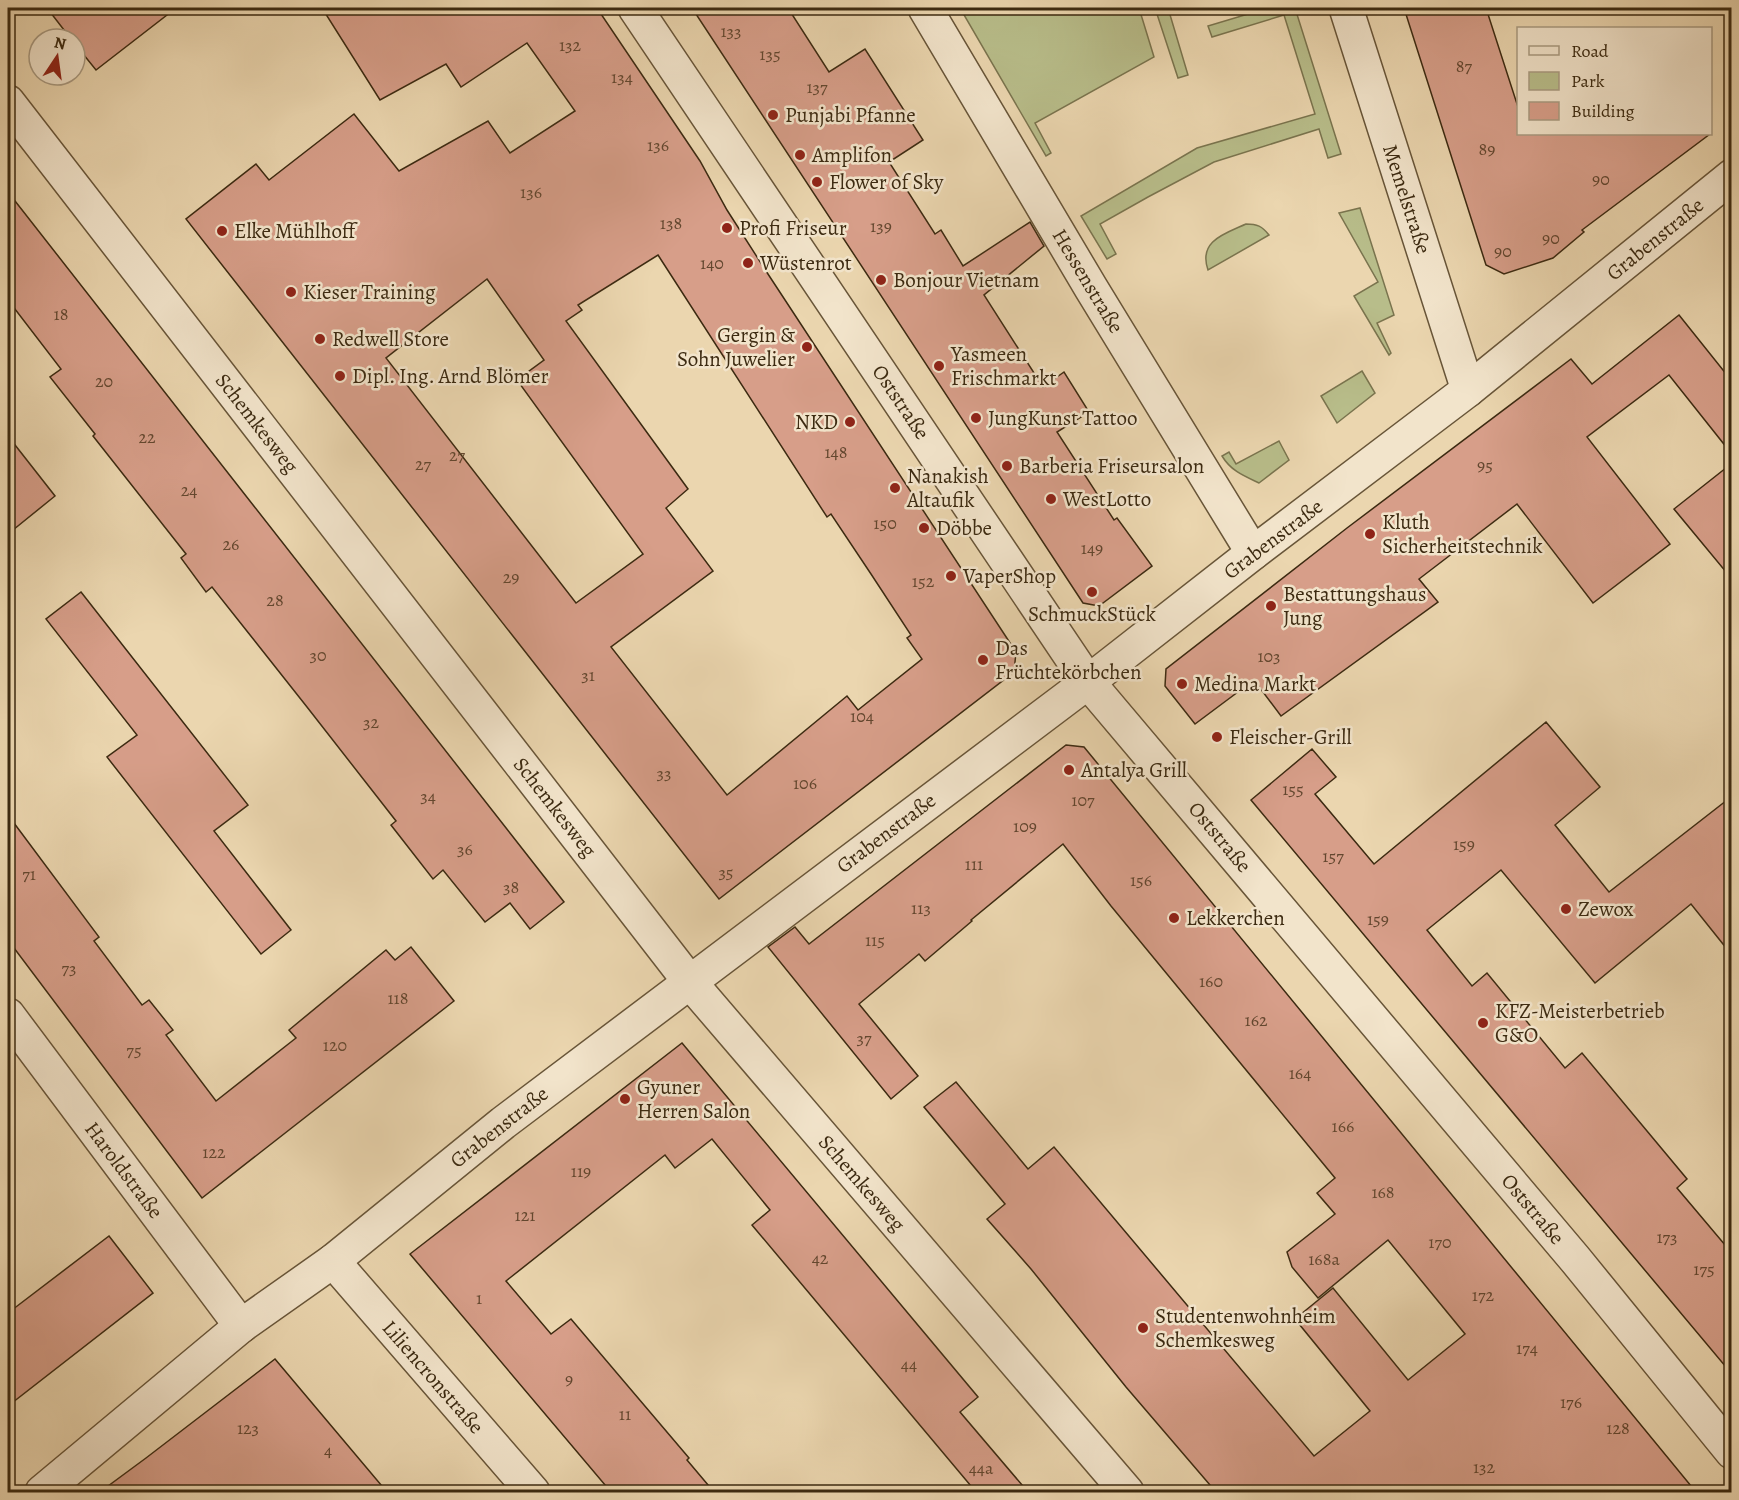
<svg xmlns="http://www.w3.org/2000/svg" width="1739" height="1500" font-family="Alegreya,serif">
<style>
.green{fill:#b8bd8a;stroke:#7a744e;stroke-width:1.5}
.building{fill:#d79e89;stroke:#3c2a11;stroke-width:1.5;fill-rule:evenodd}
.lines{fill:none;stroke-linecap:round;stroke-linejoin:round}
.street-casing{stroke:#685538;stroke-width:36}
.street{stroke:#f2e4cb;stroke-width:33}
.poi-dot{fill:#8f2418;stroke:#f2e4cb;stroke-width:2}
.labels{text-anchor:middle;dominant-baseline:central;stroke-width:5;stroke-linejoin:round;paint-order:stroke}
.number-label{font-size:18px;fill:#63472f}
.poi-label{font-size:21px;fill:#3c2a11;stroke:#f2e4cb;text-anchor:start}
.street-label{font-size:21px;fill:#3c2a11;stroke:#f2e4cb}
</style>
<rect width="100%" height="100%" fill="#ebd6af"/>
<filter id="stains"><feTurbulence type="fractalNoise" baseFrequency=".00333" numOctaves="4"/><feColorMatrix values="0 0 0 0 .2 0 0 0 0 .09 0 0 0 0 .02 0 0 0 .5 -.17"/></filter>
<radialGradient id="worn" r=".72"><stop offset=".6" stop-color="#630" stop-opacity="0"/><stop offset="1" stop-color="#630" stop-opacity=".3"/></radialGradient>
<!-- green -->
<g class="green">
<path d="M 960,8 L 1139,8 L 1154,57 L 1035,123 L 1051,153 L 1046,156 Z"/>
<path d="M 1155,8 L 1168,8 L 1188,75 L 1178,78 Z"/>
<path d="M 1268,8 L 1295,8 L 1341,154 L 1328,158 L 1319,129 L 1214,162 L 1148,197 L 1100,224 L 1116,254 L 1107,259 L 1081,216 L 1197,148 L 1315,114 L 1284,15 L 1212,37 L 1208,26 Z"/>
<path d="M 1360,208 L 1394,315 L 1377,323 L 1391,353 L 1389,355 L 1354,296 L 1378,282 L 1339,213 Z"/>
<path d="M 1246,224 C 1257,224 1262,226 1269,235 L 1208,270 C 1198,241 1224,234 1246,224 Z"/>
<path d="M 1362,371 L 1375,393 L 1337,423 L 1321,396 Z"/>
<path d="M 1279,441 L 1289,460 L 1259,483 C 1244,476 1231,471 1222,456 L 1229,452 L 1236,464 Z"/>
</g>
<!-- building -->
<g class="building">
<path d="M 47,8 L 176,8 L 96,70 L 75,44 L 75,39 L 71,39 Z"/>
<path d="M 322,8 L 597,8 L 700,161 L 727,210 L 766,271 L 1016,652 L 1014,672 L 719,899 L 186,219 L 256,164 L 269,180 L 354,114 L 399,171 L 488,121 L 510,153 L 575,111 L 527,43 L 461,87 L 446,64 L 380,100 ZM 658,255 L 827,517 L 831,514 L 871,574 L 911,635 L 907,638 L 922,659 L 858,710 L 847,696 L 727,795 L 611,647 L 713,571 L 666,508 L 688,489 L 566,321 L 582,310 L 578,305 ZM 487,279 L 544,360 L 517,380 L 643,554 L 576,603 L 386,358 Z"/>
<path d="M 692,8 L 788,8 L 829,72 L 865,49 L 923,140 L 889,162 L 935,234 L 941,230 L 963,266 L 1030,222 L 1044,246 L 984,295 L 1043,387 L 1064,372 L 1089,412 L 1057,432 L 1114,520 L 1117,518 L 1152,566 L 1099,606 L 1083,603 Z"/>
<path d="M 1404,8 L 1486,8 L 1518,107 L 1518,134 L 1710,134 L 1582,230 L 1584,232 L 1553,258 L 1504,274 L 1486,265 Z"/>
<path d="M 8,192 L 564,902 L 530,929 L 510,903 L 485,922 L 443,870 L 433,879 L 391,825 L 396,821 L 307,707 L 212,587 L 206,592 L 181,558 L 186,554 L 93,436 L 95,434 L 50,377 L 61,369 L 8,300 Z"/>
<path d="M 1679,315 L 1731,380 L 1731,453 L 1669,375 L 1587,437 L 1670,544 L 1593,603 L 1517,504 L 1419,579 L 1438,602 L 1281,716 L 1254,680 L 1195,724 L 1165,686 L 1166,669 L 1347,528 L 1571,359 L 1592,384 Z"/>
<path d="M 8,436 L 55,496 L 8,534 Z"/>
<path d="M 1731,464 L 1731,578 L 1674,509 Z"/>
<path d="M 81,592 L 248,805 L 214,831 L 291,930 L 261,954 L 107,757 L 137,735 L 46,619 Z"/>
<path d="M 1546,722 L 1600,787 L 1555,825 L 1609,892 L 1731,797 L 1731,954 L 1691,904 L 1595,983 L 1501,870 L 1427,930 L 1472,986 L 1487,973 L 1565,1068 L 1582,1053 L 1687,1179 L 1677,1188 L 1731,1252 L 1731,1373 L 1251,800 L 1312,749 L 1336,777 L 1315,794 L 1374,864 Z"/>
<path d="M 1066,745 L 1084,747 L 1696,1492 L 1216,1492 L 1126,1387 L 1031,1269 L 987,1219 L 1005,1204 L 924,1107 L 956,1082 L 1028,1169 L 1054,1147 L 1314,1456 L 1370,1411 L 1295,1319 L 1333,1288 L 1408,1380 L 1465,1334 L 1388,1240 L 1318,1298 L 1292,1267 L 1287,1252 L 1335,1214 L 1317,1193 L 1335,1178 L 1111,906 L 1063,844 L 971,920 L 972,921 L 925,961 L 919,954 L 859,1004 L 918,1076 L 891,1099 L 768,947 L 795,927 L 809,944 Z"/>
<path d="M 8,815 L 99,937 L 94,941 L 142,1005 L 149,1000 L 173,1030 L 166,1035 L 216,1101 L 296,1038 L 289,1030 L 386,950 L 395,960 L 411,947 L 454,1001 L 202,1198 L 8,940 Z"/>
<path d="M 682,1043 L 978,1397 L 960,1412 L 1028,1492 L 976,1492 L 752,1225 L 770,1210 L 712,1139 L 675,1168 L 665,1155 L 506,1281 L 551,1334 L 571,1319 L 689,1458 L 687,1460 L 714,1492 L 611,1492 L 410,1254 Z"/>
<path d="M 109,1236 L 153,1293 L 8,1406 L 8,1313 Z"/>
<path d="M 275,1359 L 387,1492 L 100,1492 L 146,1458 Z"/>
</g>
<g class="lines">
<defs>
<g id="street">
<path d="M 635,8 L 1088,682 L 1575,1259 L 1732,1452"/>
<path d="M 925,8 L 1091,288 L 1253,553"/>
<path d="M 1346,8 L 1468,390"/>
<path d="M 8,102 L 689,981 L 1127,1492"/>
<path d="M 8,1015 L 241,1326"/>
<path d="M 333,1261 L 533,1492"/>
<path d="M 42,1492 L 241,1326 L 333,1261 L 503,1123 L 1088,682 L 1253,553 L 1468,390 L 1732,176"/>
</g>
</defs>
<!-- street casing -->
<use href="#street" class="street-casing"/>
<!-- street -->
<use href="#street" class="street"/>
</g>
<!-- markers -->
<g class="poi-dot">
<circle cx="773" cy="115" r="6"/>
<circle cx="800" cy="155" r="6"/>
<circle cx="817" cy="182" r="6"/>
<circle cx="727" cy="228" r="6"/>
<circle cx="222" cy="231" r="6"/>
<circle cx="748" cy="263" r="6"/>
<circle cx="881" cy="280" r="6"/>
<circle cx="291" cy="292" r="6"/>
<circle cx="320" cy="339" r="6"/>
<circle cx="807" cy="347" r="6"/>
<circle cx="939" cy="366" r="6"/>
<circle cx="340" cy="376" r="6"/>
<circle cx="976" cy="418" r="6"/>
<circle cx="850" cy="422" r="6"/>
<circle cx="1007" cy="466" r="6"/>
<circle cx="895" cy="488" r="6"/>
<circle cx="1051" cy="499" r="6"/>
<circle cx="924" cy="528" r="6"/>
<circle cx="1370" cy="534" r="6"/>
<circle cx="951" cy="576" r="6"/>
<circle cx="1092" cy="592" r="6"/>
<circle cx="1271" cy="606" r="6"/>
<circle cx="983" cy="660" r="6"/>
<circle cx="1182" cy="684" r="6"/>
<circle cx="1217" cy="737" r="6"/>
<circle cx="1069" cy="770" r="6"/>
<circle cx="1566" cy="909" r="6"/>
<circle cx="1174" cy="918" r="6"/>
<circle cx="1483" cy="1023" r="6"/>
<circle cx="625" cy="1099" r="6"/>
<circle cx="1143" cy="1328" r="6"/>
</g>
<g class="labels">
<!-- number labels -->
<g class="number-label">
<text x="731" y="31">133</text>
<text x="570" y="45">132</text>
<text x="770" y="54">135</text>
<text x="1464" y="66">87</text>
<text x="622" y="77">134</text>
<text x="817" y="87">137</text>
<text x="658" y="145">136</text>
<text x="1487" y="149">89</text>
<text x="1601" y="179">90</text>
<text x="531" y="192">136</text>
<text x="671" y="223">138</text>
<text x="881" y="226">139</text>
<text x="1551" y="238">90</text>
<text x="1503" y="251">90</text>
<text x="712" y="263">140</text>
<text x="61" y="314">18</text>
<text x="104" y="381">20</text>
<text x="147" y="437">22</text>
<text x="836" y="452">148</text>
<text x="457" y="455">27</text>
<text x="423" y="464">27</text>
<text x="1485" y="465">95</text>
<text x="189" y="490">24</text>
<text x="885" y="523">150</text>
<text x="231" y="544">26</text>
<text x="1092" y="548">149</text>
<text x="511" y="577">29</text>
<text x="923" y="581">152</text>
<text x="275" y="600">28</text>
<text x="318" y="655">30</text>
<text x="1269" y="656">103</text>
<text x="588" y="675">31</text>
<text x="862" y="716">104</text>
<text x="371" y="722">32</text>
<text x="664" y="773">33</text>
<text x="805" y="783">106</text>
<text x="1293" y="789">155</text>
<text x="428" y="796">34</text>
<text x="1083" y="800">107</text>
<text x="1025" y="826">109</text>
<text x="1464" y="844">159</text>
<text x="465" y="849">36</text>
<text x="1333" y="856">157</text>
<text x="974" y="864">111</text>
<text x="726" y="872">35</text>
<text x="29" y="874">71</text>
<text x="1141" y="880">156</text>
<text x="511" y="887">38</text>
<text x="921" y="908">113</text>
<text x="1378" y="919">159</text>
<text x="875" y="940">115</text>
<text x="69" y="968">73</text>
<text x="1211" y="981">160</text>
<text x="398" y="998">118</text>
<text x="1256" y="1020">162</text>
<text x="864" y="1038">37</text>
<text x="335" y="1045">120</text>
<text x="134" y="1050">75</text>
<text x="1300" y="1073">164</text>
<text x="1343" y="1126">166</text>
<text x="214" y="1152">122</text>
<text x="581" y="1171">119</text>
<text x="1383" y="1192">168</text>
<text x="525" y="1215">121</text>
<text x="1667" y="1237">173</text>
<text x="1440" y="1242">170</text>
<text x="820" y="1258">42</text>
<text x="1324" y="1259">168a</text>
<text x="1704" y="1269">175</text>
<text x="1483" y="1295">172</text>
<text x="479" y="1298">1</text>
<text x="1527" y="1348">174</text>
<text x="909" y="1364">44</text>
<text x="569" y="1379">9</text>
<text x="1571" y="1402">176</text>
<text x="625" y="1414">11</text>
<text x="248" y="1428">123</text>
<text x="1618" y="1428">128</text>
<text x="328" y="1450">4</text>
<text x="1484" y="1467">132</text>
<text x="981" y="1468">44a</text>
</g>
<!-- poi labels -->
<g class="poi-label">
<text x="785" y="115">Punjabi Pfanne</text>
<text x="812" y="155">Amplifon</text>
<text x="829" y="182">Flower of Sky</text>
<text x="739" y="228">Profi Friseur</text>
<text x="234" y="231">Elke Mühlhoff</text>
<text x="760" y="263">Wüstenrot</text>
<text x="893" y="280">Bonjour Vietnam</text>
<text x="303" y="292">Kieser Training</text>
<text x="795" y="335" text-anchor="end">Gergin &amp;<tspan x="795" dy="24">Sohn Juwelier</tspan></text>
<text x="332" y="339">Redwell Store</text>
<text x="951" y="354">Yasmeen<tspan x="951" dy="24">Frischmarkt</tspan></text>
<text x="352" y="376">Dipl. Ing. Arnd Blömer</text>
<text x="988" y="418">JungKunst Tattoo</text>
<text x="838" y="422" text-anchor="end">NKD</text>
<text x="1019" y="466">Barberia Friseursalon</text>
<text x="907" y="476">Nanakish<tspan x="907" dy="24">Altaufik</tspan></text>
<text x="1063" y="499">WestLotto</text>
<text x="1382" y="522">Kluth<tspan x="1382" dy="24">Sicherheitstechnik</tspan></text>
<text x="936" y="528">Döbbe</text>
<text x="963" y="576">VaperShop</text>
<text x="1283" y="594">Bestattungshaus<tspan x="1283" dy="24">Jung</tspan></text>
<text x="1092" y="614" text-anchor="middle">SchmuckStück</text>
<text x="995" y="648">Das<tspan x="995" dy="24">Früchtekörbchen</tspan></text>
<text x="1194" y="684">Medina Markt</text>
<text x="1229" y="737">Fleischer-Grill</text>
<text x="1081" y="770">Antalya Grill</text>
<text x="1578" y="909">Zewox</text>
<text x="1186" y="918">Lekkerchen</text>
<text x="1495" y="1011">KFZ-Meisterbetrieb<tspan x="1495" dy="24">G&amp;O</tspan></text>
<text x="637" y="1087">Gyuner<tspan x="637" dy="24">Herren Salon</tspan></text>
<text x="1155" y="1316">Studentenwohnheim<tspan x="1155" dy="24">Schemkesweg</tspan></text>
</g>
<!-- street labels -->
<g class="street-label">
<text transform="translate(1407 199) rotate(72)">Memelstraße</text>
<text transform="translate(1655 239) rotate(-39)">Grabenstraße</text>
<text transform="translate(1088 281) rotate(59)">Hessenstraße</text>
<text transform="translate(901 402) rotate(56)">Oststraße</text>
<text transform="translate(257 423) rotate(52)">Schemkesweg</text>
<text transform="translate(1273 539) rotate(-37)">Grabenstraße</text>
<text transform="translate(555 807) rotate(52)">Schemkesweg</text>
<text transform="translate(886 833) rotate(-37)">Grabenstraße</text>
<text transform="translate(1220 837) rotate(50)">Oststraße</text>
<text transform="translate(499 1127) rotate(-38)">Grabenstraße</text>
<text transform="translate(124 1170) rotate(53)">Haroldstraße</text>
<text transform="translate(862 1183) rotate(49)">Schemkesweg</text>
<text transform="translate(1533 1209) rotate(50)">Oststraße</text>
<text transform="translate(433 1377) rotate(49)">Liliencronstraße</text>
</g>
</g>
<!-- margin -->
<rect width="1739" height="1500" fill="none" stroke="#ebd6af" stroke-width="30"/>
<rect x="9" y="9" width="1721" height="1482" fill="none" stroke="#3c2a11" stroke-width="3"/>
<rect x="15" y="15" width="1709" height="1470" fill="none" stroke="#3c2a11" stroke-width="1.5"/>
<!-- legend -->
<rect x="1517" y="27" width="195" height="108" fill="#f2e4cb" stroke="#a99a81" stroke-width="1.5"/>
<rect x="1529" y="46" width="30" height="9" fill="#f2e4cb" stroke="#a99a81" stroke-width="1.5"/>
<text x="1571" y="57" font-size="18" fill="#3c2a11">Road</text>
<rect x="1529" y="72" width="30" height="18" fill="#b8bd8a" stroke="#a99a81" stroke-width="1.5"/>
<text x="1571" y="87" font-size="18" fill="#3c2a11">Park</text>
<rect x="1529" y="102" width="30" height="18" fill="#d79e89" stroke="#a99a81" stroke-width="1.5"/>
<text x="1571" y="117" font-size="18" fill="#3c2a11">Building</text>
<!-- north arrow -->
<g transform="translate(57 57) rotate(13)"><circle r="28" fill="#f2e4cb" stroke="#a99a81" stroke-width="1.5"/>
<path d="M0-4.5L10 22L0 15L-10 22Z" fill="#8f2418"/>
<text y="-9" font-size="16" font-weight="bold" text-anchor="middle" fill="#3c2a11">N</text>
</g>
<rect width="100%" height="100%" filter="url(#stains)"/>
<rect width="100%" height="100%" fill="url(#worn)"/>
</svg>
